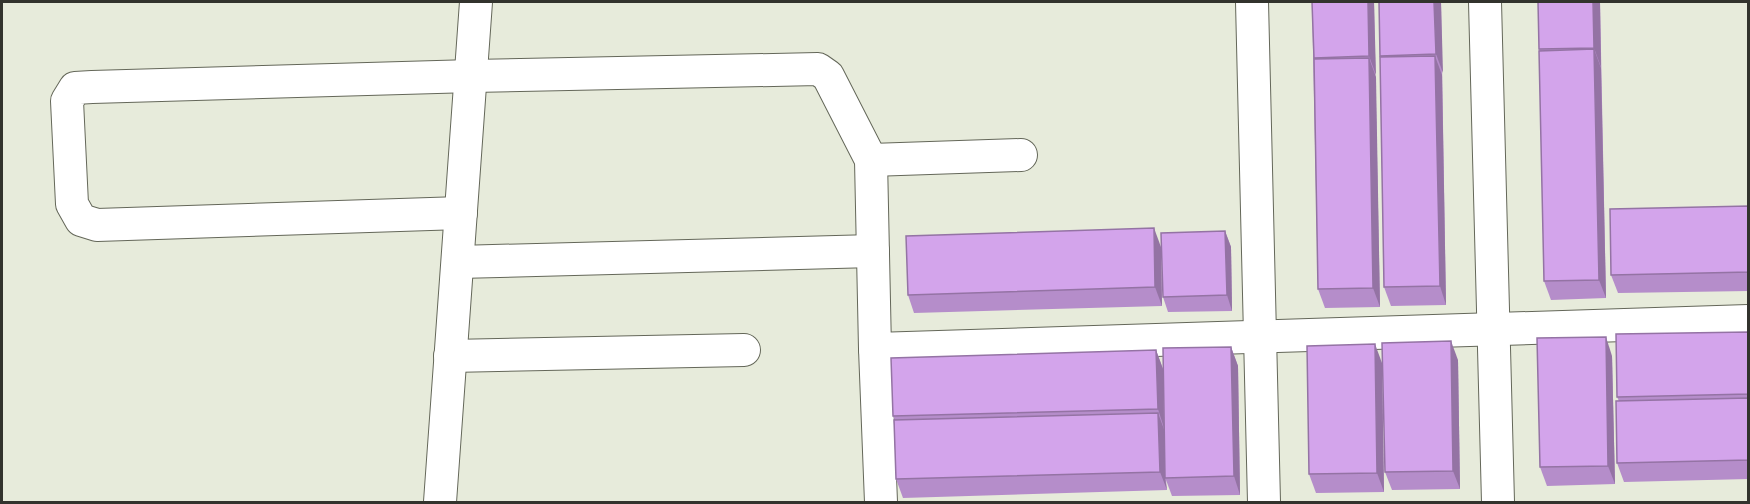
<svg xmlns="http://www.w3.org/2000/svg" width="1750" height="504" font-family="'Exo 2',sans-serif">
<style>
.lines{fill:none;stroke-linecap:round;stroke-linejoin:round}
.minor-casing{stroke:#646759;stroke-width:34}
.minor{stroke:#fff;stroke-width:32}
.wall{fill:#b58dca}
.shaded-wall{fill:#9473a4}
.building{fill:#d3a4eb;stroke:#9473a4;stroke-width:1.5}
</style>
<rect width="100%" height="100%" fill="#e7ebdb"/>
<g class="lines">
<defs>
<g id="minor">
<path d="M 1252,2 L 1264,502"/>
<path d="M 1485,2 L 1498,502"/>
<path d="M 871,160 L 1021,155"/>
<path d="M 461,213 L 97,225 L 81,220 L 72,204 L 67,101 L 75,88 L 92,87 L 472,76 L 818,69 L 828,76 L 871,160 L 875,349 L 881,502"/>
<path d="M 458,262 L 873,251"/>
<path d="M 875,349 L 1748,321"/>
<path d="M 450,356 L 744,350"/>
<path d="M 440,502 L 476,2"/>
</g>
</defs>
<!-- minor casing -->
<use href="#minor" class="minor-casing"/>
<!-- minor -->
<use href="#minor" class="minor"/>
</g>
<!-- wall -->
<g class="wall">
<path d="M 1312,2 L 1374,2 L 1380,307 L 1325,308 L 1318,289 Z"/>
<path d="M 1379,2 L 1441,2 L 1446,305 L 1391,306 L 1384,287 Z"/>
<path d="M 1600,2 L 1606,298 L 1551,300 L 1544,281 L 1539,49 Z"/>
<path d="M 1749,206 L 1749,291 L 1618,293 L 1611,275 Z"/>
<path d="M 1225,231 L 1231,247 L 1232,311 L 1168,312 L 1163,297 Z"/>
<path d="M 1161,247 L 1162,306 L 914,313 L 908,295 Z"/>
<path d="M 1749,332 L 1749,479 L 1624,482 L 1617,463 L 1619,401 L 1617,397 Z"/>
<path d="M 1231,347 L 1238,366 L 1240,495 L 1172,496 L 1166,480 L 1167,490 L 903,498 L 896,479 L 895,420 L 893,416 L 1156,350 L 1163,369 L 1164,424 Z"/>
<path d="M 1612,356 L 1615,484 L 1547,486 L 1540,467 Z"/>
<path d="M 1458,360 L 1460,489 L 1392,490 L 1385,472 Z"/>
<path d="M 1382,363 L 1384,492 L 1316,493 L 1309,474 Z"/>
</g>
<!-- shaded-wall -->
<g class="shaded-wall">
<path d="M 1368,2 L 1374,2 L 1376,75 L 1369,56 Z"/>
<path d="M 1434,2 L 1441,2 L 1443,73 L 1436,54 Z"/>
<path d="M 1593,2 L 1600,2 L 1601,67 L 1594,48 Z"/>
<path d="M 1594,49 L 1601,68 L 1606,298 L 1599,280 Z"/>
<path d="M 1435,56 L 1442,75 L 1446,305 L 1440,286 Z"/>
<path d="M 1369,58 L 1376,77 L 1380,307 L 1373,288 Z"/>
<path d="M 1154,228 L 1161,247 L 1162,306 L 1155,287 Z"/>
<path d="M 1225,231 L 1231,247 L 1232,311 L 1227,295 Z"/>
<path d="M 1606,337 L 1612,356 L 1615,484 L 1608,466 Z"/>
<path d="M 1451,341 L 1458,360 L 1460,489 L 1453,471 Z"/>
<path d="M 1375,344 L 1382,363 L 1384,492 L 1377,473 Z"/>
<path d="M 1231,347 L 1238,366 L 1240,495 L 1234,476 Z"/>
<path d="M 1156,350 L 1163,369 L 1164,428 L 1158,409 Z"/>
<path d="M 1158,413 L 1165,432 L 1165,478 L 1167,490 L 1160,472 Z"/>
</g>
<!-- building -->
<g class="building">
<path d="M 1312,2 L 1368,2 L 1369,56 L 1314,58 Z"/>
<path d="M 1379,2 L 1434,2 L 1436,54 L 1380,56 Z"/>
<path d="M 1538,2 L 1593,2 L 1594,48 L 1539,49 Z"/>
<path d="M 1594,49 L 1599,280 L 1544,281 L 1539,51 Z"/>
<path d="M 1435,56 L 1440,286 L 1384,287 L 1380,57 Z"/>
<path d="M 1369,58 L 1373,288 L 1318,289 L 1314,59 Z"/>
<path d="M 1749,206 L 1749,272 L 1611,275 L 1610,209 Z"/>
<path d="M 1154,228 L 1155,287 L 908,295 L 906,236 Z"/>
<path d="M 1225,231 L 1227,295 L 1163,297 L 1161,233 Z"/>
<path d="M 1749,332 L 1749,394 L 1617,397 L 1616,334 Z"/>
<path d="M 1606,337 L 1608,466 L 1540,467 L 1537,338 Z"/>
<path d="M 1451,341 L 1453,471 L 1385,472 L 1382,343 Z"/>
<path d="M 1375,344 L 1377,473 L 1309,474 L 1307,346 Z"/>
<path d="M 1231,347 L 1234,476 L 1165,478 L 1163,348 Z"/>
<path d="M 1156,350 L 1158,409 L 893,416 L 891,358 Z"/>
<path d="M 1749,398 L 1749,460 L 1617,463 L 1616,401 Z"/>
<path d="M 1158,413 L 1160,472 L 896,479 L 894,420 Z"/>
</g>
<!-- border -->
<rect width="1750" height="504" fill="none" stroke="#32332d" stroke-width="6"/>
</svg>
